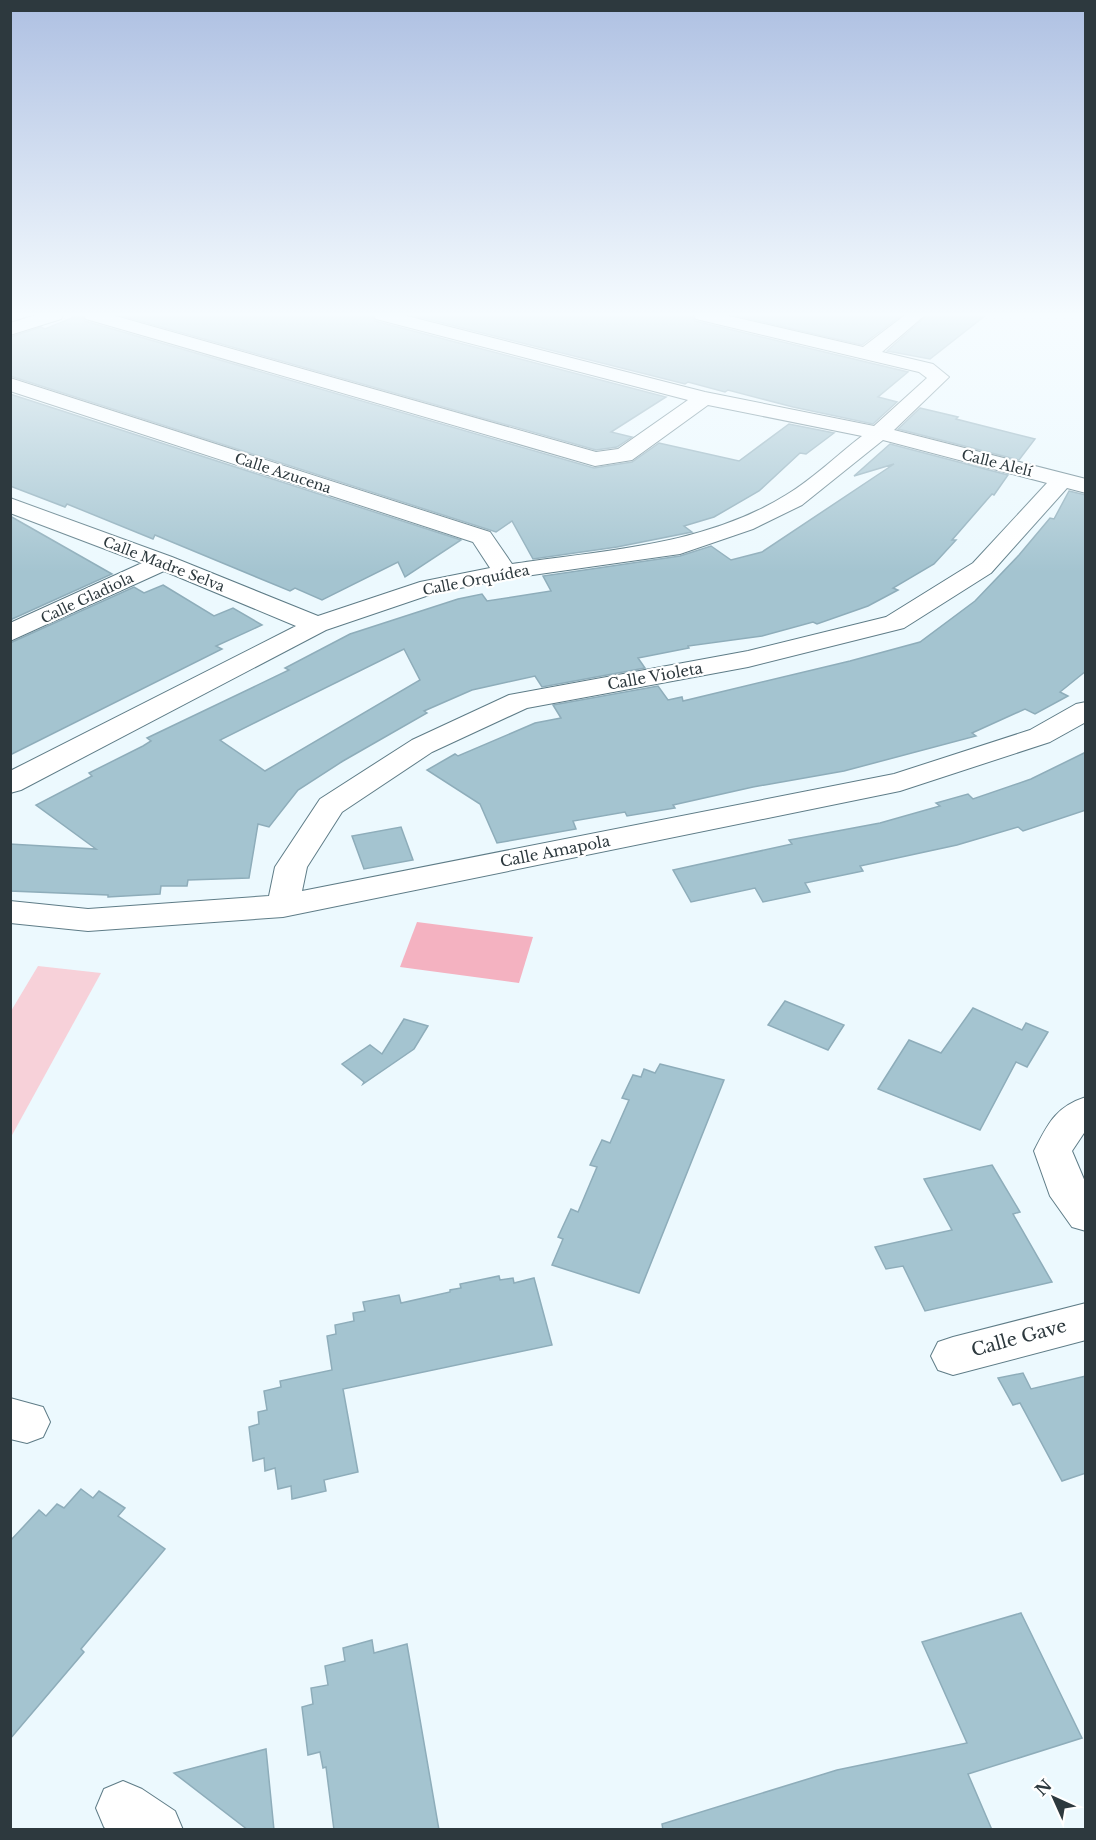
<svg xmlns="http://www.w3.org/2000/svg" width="1096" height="1840" font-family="'Libre Baskerville',serif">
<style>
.green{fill:#f4b2c1}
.water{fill:#f7d1d9}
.building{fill:#a4c4d0;stroke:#8eadba;stroke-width:1.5;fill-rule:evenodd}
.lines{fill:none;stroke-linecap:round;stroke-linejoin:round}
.minor-casing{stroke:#5e7c87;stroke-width:2}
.minor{fill:#fff;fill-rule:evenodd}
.labels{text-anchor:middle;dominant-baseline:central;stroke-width:4.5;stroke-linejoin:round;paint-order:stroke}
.far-street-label{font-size:14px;fill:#2d393e;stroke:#fff}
.street-label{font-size:15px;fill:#2d393e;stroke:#fff}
.near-street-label{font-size:18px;fill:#2d393e;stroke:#fff}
</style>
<rect width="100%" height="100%" fill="#ecf9fe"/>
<!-- green -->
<path class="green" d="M 417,922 L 533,937 L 519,983 L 400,967 Z"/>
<!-- water -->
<path class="water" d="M 38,966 L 101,973 L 11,1137 L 11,1011 Z"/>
<!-- building -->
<g class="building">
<path d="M 73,315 L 82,315 L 85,321 L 594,468 L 632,462 L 659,443 L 739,461 L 789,424 L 834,433 L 806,454 L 800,453 L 759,491 L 714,517 L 684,526 L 692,532 L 617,547 L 533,559 L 512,521 L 496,532 L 10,376 L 10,337 L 41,327 L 45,329 L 72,318 Z"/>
<path d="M 119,315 L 372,315 L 375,321 L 666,397 L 611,432 L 632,437 L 617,447 L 596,450 Z"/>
<path d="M 411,315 L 692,315 L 695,321 L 908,372 L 878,397 L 897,402 L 873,424 L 793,407 L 728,390 L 725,392 L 688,382 L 685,384 Z"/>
<path d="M 733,315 L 902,315 L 862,345 Z"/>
<path d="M 927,315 L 986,315 L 930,359 L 887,351 Z"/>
<path d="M 10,394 L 461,540 L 405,577 L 398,562 L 322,600 L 295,588 L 290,591 L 155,535 L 153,539 L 67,504 L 65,507 L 10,486 Z"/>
<path d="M 920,408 L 958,417 L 956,419 L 1035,439 L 1019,460 L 898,429 Z"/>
<path d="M 890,444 L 1008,475 L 994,495 L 992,494 L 952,540 L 956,540 L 934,564 L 893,588 L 898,590 L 868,606 L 817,624 L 813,622 L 762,636 L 688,646 L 689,648 L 638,658 L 645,668 L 542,687 L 535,676 L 472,690 L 424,711 L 427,713 L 343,761 L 298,790 L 269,827 L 258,824 L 249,878 L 188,880 L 187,886 L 161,886 L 160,894 L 108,897 L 108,895 L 10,891 L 10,844 L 96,849 L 36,805 L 92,776 L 89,773 L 143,746 L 151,741 L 147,738 L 289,670 L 285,668 L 350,634 L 458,599 L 482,594 L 487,601 L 551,591 L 543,576 L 680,556 L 711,546 L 731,560 L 762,552 L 894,464 L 854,476 ZM 404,649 L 420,680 L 265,771 L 220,740 Z"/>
<path d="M 1069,491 L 1086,495 L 1086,671 L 1060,692 L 1068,696 L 1035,714 L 1025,709 L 972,733 L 976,736 L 844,771 L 753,787 L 673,805 L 675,808 L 627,816 L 625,812 L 573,821 L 576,829 L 497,843 L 480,804 L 427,770 L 455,754 L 458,756 L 535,723 L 561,718 L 553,705 L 658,686 L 668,700 L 682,697 L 683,701 L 850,661 L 920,642 L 975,601 L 1019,555 L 1050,518 L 1054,519 Z"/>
<path d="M 10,516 L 112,574 L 10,620 Z"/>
<path d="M 163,585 L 214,616 L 233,608 L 262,625 L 216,646 L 222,649 L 10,755 L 10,643 L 134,587 L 144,593 Z"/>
<path d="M 1086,752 L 1086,810 L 1023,831 L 1018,827 L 957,845 L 860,866 L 863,871 L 805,883 L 810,892 L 763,902 L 755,888 L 691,902 L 673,870 L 792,844 L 789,840 L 880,823 L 940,806 L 936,803 L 968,794 L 973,799 L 1031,779 Z"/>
<path d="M 401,827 L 413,860 L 364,869 L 352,836 Z"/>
<path d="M 785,1001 L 844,1025 L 828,1050 L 768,1025 Z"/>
<path d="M 973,1008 L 1022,1030 L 1026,1023 L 1048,1032 L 1027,1067 L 1016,1062 L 980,1130 L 878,1089 L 909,1040 L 941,1053 Z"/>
<path d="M 404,1019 L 428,1026 L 414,1049 L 363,1084 L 364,1082 L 342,1064 L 370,1045 L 382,1054 Z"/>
<path d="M 660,1064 L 724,1080 L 639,1293 L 552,1265 L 563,1239 L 558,1237 L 571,1209 L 578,1212 L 597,1167 L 590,1165 L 602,1140 L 610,1143 L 629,1100 L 622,1098 L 633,1075 L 641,1077 L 644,1069 L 655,1073 Z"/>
<path d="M 992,1165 L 1020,1212 L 1013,1214 L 1052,1282 L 925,1311 L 903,1266 L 886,1269 L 875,1247 L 952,1230 L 924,1179 Z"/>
<path d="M 499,1276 L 500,1280 L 513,1278 L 514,1283 L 534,1278 L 552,1345 L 343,1389 L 358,1472 L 324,1480 L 326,1491 L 292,1499 L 291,1486 L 278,1489 L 275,1468 L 265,1471 L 264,1458 L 253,1461 L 249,1427 L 259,1424 L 258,1412 L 267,1410 L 264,1391 L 281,1387 L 280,1381 L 332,1370 L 327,1336 L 336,1334 L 335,1325 L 354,1321 L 353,1313 L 365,1311 L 363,1302 L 399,1295 L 401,1303 L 450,1292 L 450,1290 L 461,1288 L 460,1284 Z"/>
<path d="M 1023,1373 L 1031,1389 L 1086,1376 L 1086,1473 L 1062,1481 L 1020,1403 L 1013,1405 L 998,1378 Z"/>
<path d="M 81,1489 L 93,1498 L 99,1491 L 125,1508 L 118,1516 L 165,1549 L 81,1649 L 84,1652 L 10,1739 L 10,1541 L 39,1510 L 46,1516 L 57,1504 L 64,1508 Z"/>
<path d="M 1021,1613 L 1082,1738 L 968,1774 L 992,1830 L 663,1830 L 662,1824 L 837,1770 L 967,1743 L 922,1642 Z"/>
<path d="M 372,1640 L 374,1653 L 407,1644 L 439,1830 L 334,1830 L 326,1767 L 323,1768 L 320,1752 L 308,1755 L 302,1707 L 313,1704 L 311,1688 L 328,1685 L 325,1666 L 345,1661 L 343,1648 Z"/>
<path d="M 266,1749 L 274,1830 L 248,1830 L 174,1773 Z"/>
</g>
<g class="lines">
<defs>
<g id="minor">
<path d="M 36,315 L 63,315 L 61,319 L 10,335 L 10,323 Z"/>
<path d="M 84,315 L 112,315 L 596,452 L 618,449 L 688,400 L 376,319 L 374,315 L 403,315 L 705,392 L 874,426 L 927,378 L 919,372 L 696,319 L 694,315 L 725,315 L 863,347 L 905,315 L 925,315 L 882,352 L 933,364 L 949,377 L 894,430 L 1086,479 L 1086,493 L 1067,488 L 991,573 L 904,628 L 748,667 L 527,708 L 432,752 L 342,812 L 307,867 L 302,891 L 894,774 L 1030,730 L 1076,704 L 1086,702 L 1086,722 L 1050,742 L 900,791 L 283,917 L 88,931 L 10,923 L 10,901 L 88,909 L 269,896 L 275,867 L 320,799 L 412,740 L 509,695 L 748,651 L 886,617 L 973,563 L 1047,483 L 883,440 L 802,505 L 753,529 L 680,554 L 505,579 L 435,593 L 326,630 L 21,790 L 10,793 L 10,771 L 16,768 L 296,626 L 164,571 L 10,641 L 10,623 L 142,563 L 10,513 L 10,498 L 172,557 L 318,616 L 420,582 L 490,568 L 473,542 L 10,391 L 10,378 L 490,532 L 512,564 C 604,550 704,546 786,495 C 813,479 837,455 862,436 L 708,405 L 632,460 L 595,466 L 86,319 Z"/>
<path d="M 1086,1097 L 1086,1130 L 1072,1151 L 1086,1184 L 1086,1231 L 1072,1227 L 1050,1196 L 1034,1151 C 1048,1124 1055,1107 1086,1097 Z"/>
<path d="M 1086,1303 L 1086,1340 L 953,1375 L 938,1370 L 931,1356 L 938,1342 L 953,1337 Z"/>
<path d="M 10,1398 L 43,1407 L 50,1422 L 43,1437 L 27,1443 L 10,1439 Z"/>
<path d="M 123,1781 L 142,1789 L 175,1811 L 183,1830 L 107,1830 L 104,1827 L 96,1808 L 104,1789 Z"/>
</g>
</defs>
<!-- minor casing -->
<use href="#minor" class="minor-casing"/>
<!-- minor -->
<use href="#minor" class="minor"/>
</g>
<!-- sky -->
<linearGradient id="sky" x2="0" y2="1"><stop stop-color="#aec0e2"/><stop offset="0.55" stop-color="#f6fcff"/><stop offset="1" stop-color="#f6fcff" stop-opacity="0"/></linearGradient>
<rect width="1096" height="572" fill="url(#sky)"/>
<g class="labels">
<!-- far-street labels -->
<g class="far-street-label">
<text transform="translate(997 463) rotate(14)">Calle Alelí</text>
<text transform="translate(283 473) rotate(18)">Calle Azucena</text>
<text transform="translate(164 564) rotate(21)">Calle Madre Selva</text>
<text transform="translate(476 580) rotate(-11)">Calle Orquídea</text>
<text transform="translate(87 598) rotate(-25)">Calle Gladiola</text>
</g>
<!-- street labels -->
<g class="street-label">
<text transform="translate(655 676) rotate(-10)">Calle Violeta</text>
<text transform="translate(555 851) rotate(-11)">Calle Amapola</text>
</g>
<!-- near-street labels -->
<g class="near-street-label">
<text transform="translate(1019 1338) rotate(-15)">Calle Gave</text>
</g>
</g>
<!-- border -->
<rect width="1096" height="1840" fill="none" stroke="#2d393e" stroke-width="24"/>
<!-- north arrow -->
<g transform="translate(1054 1798) rotate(315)" stroke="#ffffff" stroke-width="4.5" paint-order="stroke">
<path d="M0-4.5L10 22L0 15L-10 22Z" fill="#2d393e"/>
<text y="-9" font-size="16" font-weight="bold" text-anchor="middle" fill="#2d393e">N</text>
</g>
</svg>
